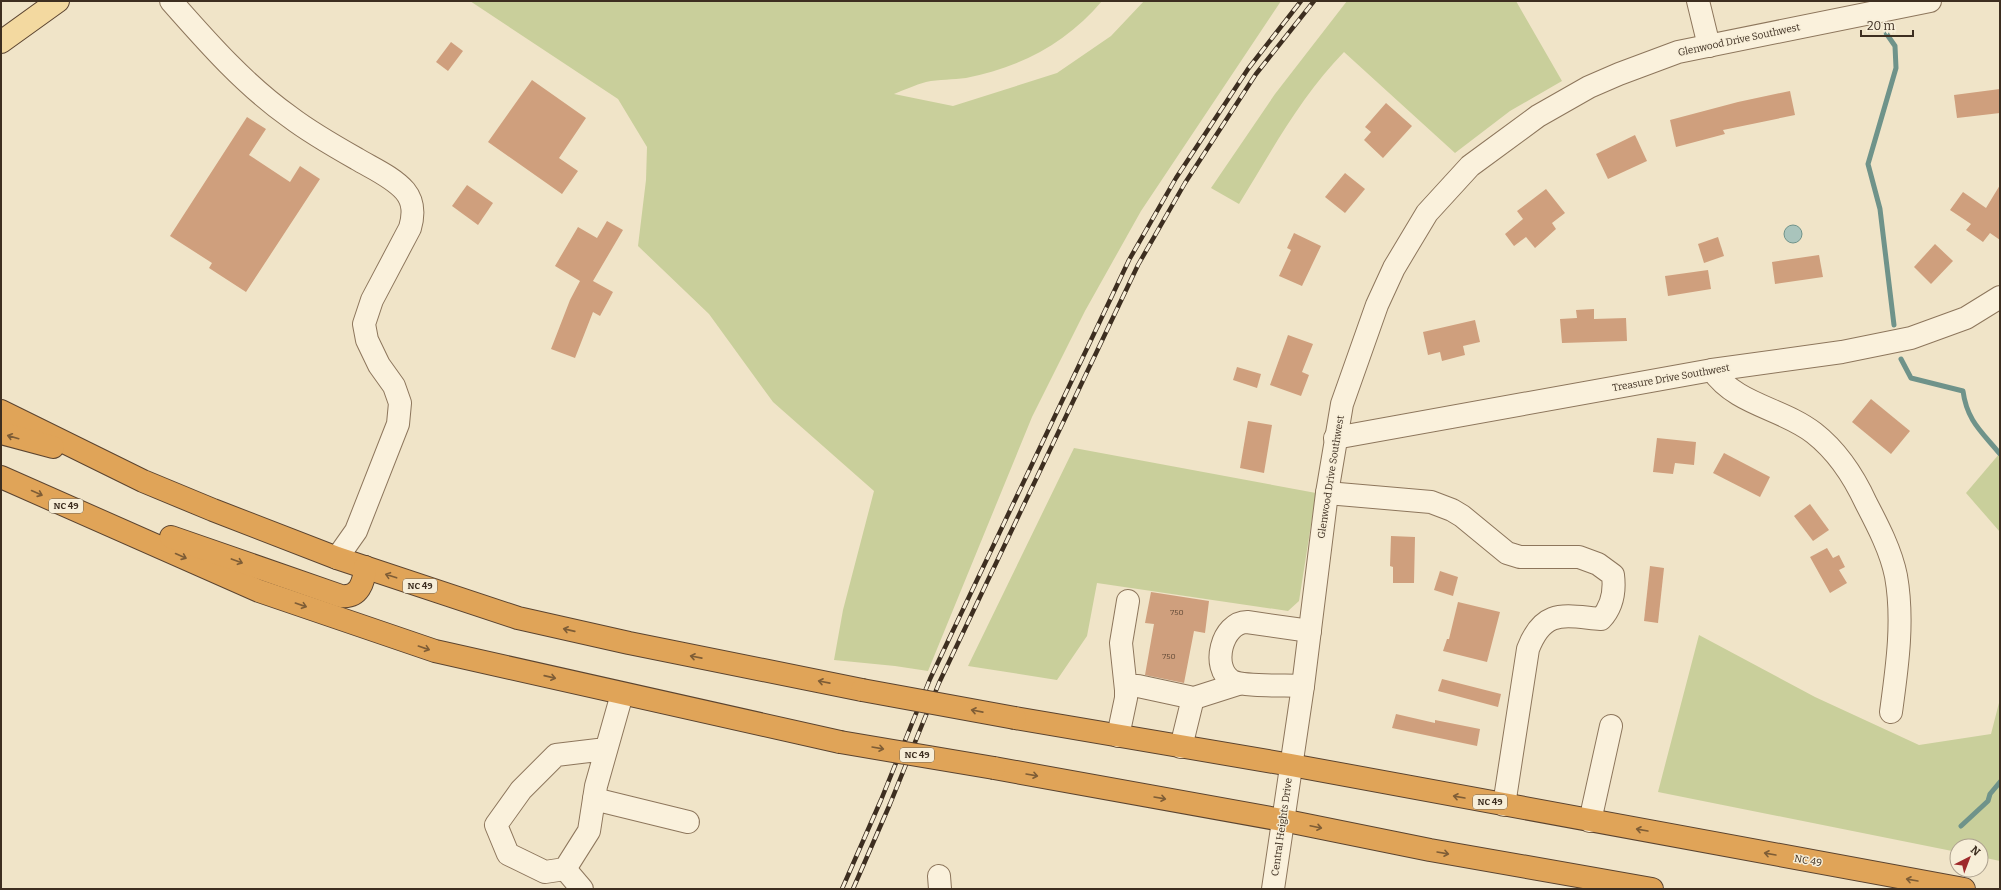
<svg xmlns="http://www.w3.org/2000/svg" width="2001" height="890" font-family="Bitter,serif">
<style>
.green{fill:#c9cf9b}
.water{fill:#a9c4bc;stroke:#6f938a}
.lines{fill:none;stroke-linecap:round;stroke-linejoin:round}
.stream{stroke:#6f938a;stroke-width:5}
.building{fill:#cf9f7d}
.minor-casing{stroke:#8d765c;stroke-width:24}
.major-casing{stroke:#5b4430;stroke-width:24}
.highway-casing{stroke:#5b4430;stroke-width:24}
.minor{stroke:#faf1dc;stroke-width:22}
.major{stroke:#f3d9a0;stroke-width:22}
.highway{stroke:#e0a458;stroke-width:22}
.rail-casing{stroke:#3d2e20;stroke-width:4.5}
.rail{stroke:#f7eed8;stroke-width:3;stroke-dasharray:9;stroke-linecap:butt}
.highway-bridge-casing{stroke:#5b4430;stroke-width:24;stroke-linecap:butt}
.highway-bridge{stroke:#e0a458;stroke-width:22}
.oneway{stroke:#7e5d36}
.labels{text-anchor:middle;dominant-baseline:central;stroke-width:3;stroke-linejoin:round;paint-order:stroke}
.number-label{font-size:8px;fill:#624a37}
.shield{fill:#f7eed8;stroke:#756857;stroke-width:1}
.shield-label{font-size:9px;font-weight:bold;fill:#3d2e20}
.street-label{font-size:10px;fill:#3d2e20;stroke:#f7eed8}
</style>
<rect width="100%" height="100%" fill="#f0e4c8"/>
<!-- green -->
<g class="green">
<path d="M 470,1 L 1102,1 C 1067,43 1019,68 966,78 C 953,80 939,79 926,82 C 915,85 904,90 894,94 L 953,106 L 1057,73 L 1111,36 L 1144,1 L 1281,1 L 1141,211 L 1085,311 L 1032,417 L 928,671 L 895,666 L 834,660 L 843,610 L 874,491 L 773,402 L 709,314 L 638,246 L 646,180 L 647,147 L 618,99 Z"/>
<path d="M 1347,1 L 1516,1 L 1562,81 L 1510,111 L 1455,153 L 1344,52 C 1301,96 1271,152 1239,204 L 1211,188 L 1275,94 Z"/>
<path d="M 1074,448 L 1316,493 L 1299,601 L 1288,611 L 1097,583 L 1087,636 L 1057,680 L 968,666 Z"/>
<path d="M 2000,453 L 2000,532 L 1966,493 Z"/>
<path d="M 1699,635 L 1815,697 L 1919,745 L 1991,734 L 2000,699 L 2000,861 L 1981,857 L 1981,846 L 1957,846 L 1957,852 L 1658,792 Z"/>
</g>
<!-- water -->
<circle class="water" cx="1793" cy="234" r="9"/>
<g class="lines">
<!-- stream -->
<g class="stream">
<path d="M 1886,33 L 1895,46 L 1896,68 L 1868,164 L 1880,209 L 1894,325"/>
<path d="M 1901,359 L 1911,378 L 1963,391 C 1967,421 1982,432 2000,454"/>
<path d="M 1961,826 L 1988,801 L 1990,794 L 2000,782"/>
</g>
</g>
<!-- building -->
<g class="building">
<path d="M 451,42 L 463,51 L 448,71 L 436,62 Z"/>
<path d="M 532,80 L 586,118 L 559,158 L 578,171 L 562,194 L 488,142 Z"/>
<path d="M 2000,89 L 2000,113 L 1957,118 L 1954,95 Z"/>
<path d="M 1790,91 L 1795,115 L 1723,130 L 1725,134 L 1676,147 L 1670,120 L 1738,102 Z"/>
<path d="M 1386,103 L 1412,126 L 1383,158 L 1364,140 L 1371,132 L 1365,127 Z"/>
<path d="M 247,117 L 266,129 L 249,155 L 290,182 L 300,166 L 320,179 L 246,292 L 209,268 L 212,263 L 170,236 Z"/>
<path d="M 1635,135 L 1647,161 L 1608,179 L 1596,154 Z"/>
<path d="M 1345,173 L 1365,189 L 1345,213 L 1325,197 Z"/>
<path d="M 467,185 L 493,203 L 478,225 L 452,206 Z"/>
<path d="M 2000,185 L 2000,240 L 1990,233 L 1983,242 L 1966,230 L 1971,224 L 1950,210 L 1963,192 L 1986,208 Z"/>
<path d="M 1546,189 L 1565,213 L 1552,223 L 1556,229 L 1535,248 L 1526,237 L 1514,246 L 1505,234 L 1523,219 L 1517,211 Z"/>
<path d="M 607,221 L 623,230 L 593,281 L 613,292 L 600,316 L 593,312 L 575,358 L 551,349 L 570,300 L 580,281 L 555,266 L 578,227 L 597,238 Z"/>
<path d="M 1294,233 L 1321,246 L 1302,286 L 1279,276 L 1291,250 L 1287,248 Z"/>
<path d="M 1718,237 L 1724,256 L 1704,263 L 1698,244 Z"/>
<path d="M 1935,244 L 1953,261 L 1931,284 L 1914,267 Z"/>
<path d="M 1819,255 L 1823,277 L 1775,284 L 1772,262 Z"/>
<path d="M 1708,270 L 1711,289 L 1668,296 L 1665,276 Z"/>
<path d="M 1594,309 L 1594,319 L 1626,318 L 1627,341 L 1562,343 L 1560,319 L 1577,318 L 1576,310 Z"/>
<path d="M 1475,320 L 1480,342 L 1463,346 L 1465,355 L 1442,361 L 1440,352 L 1428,355 L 1423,332 Z"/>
<path d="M 1288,335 L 1313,344 L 1302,372 L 1309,375 L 1301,396 L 1270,385 Z"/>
<path d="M 1237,367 L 1261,374 L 1257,388 L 1233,380 Z"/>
<path d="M 1871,399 L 1910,431 L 1891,454 L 1852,422 Z"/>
<path d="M 1248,421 L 1272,425 L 1264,473 L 1240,468 Z"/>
<path d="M 1657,438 L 1696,442 L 1694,465 L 1675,463 L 1673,474 L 1653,472 Z"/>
<path d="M 1724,453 L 1770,477 L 1760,497 L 1713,473 Z"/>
<path d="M 1810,504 L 1829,530 L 1813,541 L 1794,516 Z"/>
<path d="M 1391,536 L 1415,537 L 1414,583 L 1393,583 L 1393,567 L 1390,566 Z"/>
<path d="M 1827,548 L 1833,558 L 1839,555 L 1845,567 L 1839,570 L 1847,583 L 1830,593 L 1810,557 Z"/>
<path d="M 1650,566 L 1664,568 L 1658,623 L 1644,621 Z"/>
<path d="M 1440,571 L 1458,577 L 1453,596 L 1434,590 Z"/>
<path d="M 1151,592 L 1209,601 L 1205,633 L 1194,631 L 1184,683 L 1145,675 L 1154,624 L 1145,623 Z"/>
<path d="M 1458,602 L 1500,612 L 1487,662 L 1443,651 L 1447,639 L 1449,639 Z"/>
<path d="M 1442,679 L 1501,694 L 1498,707 L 1438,691 Z"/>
<path d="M 1396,714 L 1435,723 L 1435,720 L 1480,729 L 1477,746 L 1392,728 Z"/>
</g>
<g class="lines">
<defs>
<g id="minor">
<path d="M 171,1 C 208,43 245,85 290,117 C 311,133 334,146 357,159 C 372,168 393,177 405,191 C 414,202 414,214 410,228 L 372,300 L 364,324 L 367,340 L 379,365 L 394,386 L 400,403 L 398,424 L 356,531 L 337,558"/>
<path d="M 1698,1 L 1709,46"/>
<path d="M 1712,370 C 1736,405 1782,408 1814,433 C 1837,451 1854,477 1866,503 C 1878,526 1891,551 1896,576 C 1904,621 1897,668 1891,712"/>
<path d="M 1335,438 L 1712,370 L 1842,352 L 1911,338 L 1966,318 L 2000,297"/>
<path d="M 1327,493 L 1431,502 L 1452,510 L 1462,516 L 1507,553 L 1520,557 L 1579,557 L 1598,564 L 1613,575 C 1615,591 1612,607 1601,619 C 1564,616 1544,608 1528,649 L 1504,805"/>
<path d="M 1303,686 C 1287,685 1244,687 1232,681 C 1210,668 1222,622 1247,622 L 1310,631"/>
<path d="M 1126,690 L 1121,643 L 1128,601"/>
<path d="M 1191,699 L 1238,684"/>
<path d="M 1118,736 L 1126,698 L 1126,690 L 1134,686 L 1138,686 L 1189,697 L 1192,702 L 1181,747"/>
<path d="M 606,749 L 556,755 L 521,790 L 496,825 L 508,854 L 545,872 L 565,869 L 589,831 L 596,786 L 622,694"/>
<path d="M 594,799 L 688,822"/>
<path d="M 1590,821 L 1611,726"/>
<path d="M 565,869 L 582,889"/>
<path d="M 939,876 L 940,889"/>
<path d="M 1273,889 L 1303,686 L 1327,493 L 1342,404 L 1377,305 L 1394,268 L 1427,213 L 1470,166 L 1538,116 L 1589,87 L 1619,74 L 1678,52 L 1930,1"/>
</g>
<path id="major" d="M 1,42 L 58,1"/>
<g id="highway">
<path d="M 1,411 L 143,481 L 213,510 L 337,558 L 518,618 L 629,643 L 862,690"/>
<path d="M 1,433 L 53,447"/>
<path d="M 1,477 L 259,591 L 435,651 L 840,742"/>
<path d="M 171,537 L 341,596 C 359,598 364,583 365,567"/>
<path d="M 1015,718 L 1291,765 L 1964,889"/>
<path d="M 994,768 L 1282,820 L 1430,850 L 1652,889"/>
</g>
</defs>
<!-- minor casing -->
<use href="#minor" class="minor-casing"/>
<!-- major casing -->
<use href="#major" class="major-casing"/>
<!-- highway casing -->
<use href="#highway" class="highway-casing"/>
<!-- minor -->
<use href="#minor" class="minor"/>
<!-- major -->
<use href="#major" class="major"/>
<!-- highway -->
<use href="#highway" class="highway"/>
<defs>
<g id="rail">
<path d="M 842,889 L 881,800 L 930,679 L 1129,260 L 1176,178 L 1248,69 L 1301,1"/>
<path d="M 853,889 L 890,804 L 939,683 L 1138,265 L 1185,183 L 1256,74 L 1314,1"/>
</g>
</defs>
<!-- rail casing -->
<use href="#rail" class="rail-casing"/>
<!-- rail -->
<use href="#rail" class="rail"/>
<defs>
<g id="highway-bridge">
<path d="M 862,690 L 1015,718"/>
<path d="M 840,742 L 994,768"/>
</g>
</defs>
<!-- highway-bridge casing -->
<use href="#highway-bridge" class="highway-bridge-casing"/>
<!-- highway-bridge -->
<use href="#highway-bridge" class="highway-bridge"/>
</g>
<!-- one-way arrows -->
<defs><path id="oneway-shaft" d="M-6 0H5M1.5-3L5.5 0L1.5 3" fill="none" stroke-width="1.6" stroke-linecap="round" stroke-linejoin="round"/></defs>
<g class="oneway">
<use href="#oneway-shaft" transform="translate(13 437) rotate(-164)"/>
<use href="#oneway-shaft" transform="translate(37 493) rotate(24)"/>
<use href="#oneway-shaft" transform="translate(181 556) rotate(24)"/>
<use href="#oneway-shaft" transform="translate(237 561) rotate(20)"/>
<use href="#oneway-shaft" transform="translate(391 576) rotate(-162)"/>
<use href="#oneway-shaft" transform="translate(301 605) rotate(19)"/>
<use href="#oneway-shaft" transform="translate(569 630) rotate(-167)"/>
<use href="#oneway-shaft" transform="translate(424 648) rotate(19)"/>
<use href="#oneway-shaft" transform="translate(696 657) rotate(-169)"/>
<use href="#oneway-shaft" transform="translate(550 677) rotate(13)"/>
<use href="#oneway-shaft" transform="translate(824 682) rotate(-169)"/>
<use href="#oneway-shaft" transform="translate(977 711) rotate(-169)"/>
<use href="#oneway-shaft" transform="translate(878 748) rotate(10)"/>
<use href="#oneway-shaft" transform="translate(1032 775) rotate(10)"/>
<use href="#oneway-shaft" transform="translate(1459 797) rotate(-170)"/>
<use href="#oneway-shaft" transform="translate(1160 798) rotate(10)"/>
<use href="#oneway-shaft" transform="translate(1316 827) rotate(12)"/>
<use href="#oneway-shaft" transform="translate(1642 830) rotate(-170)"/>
<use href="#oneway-shaft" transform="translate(1443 853) rotate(10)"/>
<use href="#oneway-shaft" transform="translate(1770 854) rotate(-170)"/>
<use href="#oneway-shaft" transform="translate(1912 880) rotate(-170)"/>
</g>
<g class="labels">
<!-- number labels -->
<g class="number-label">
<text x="1177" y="612">750</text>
<text x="1169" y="656">750</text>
</g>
<!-- shield labels -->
<g class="shield">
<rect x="49" y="499" width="34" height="14" rx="3"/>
<rect x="403" y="579" width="34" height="14" rx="3"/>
<rect x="900" y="748" width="34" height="14" rx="3"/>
<rect x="1473" y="795" width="34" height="14" rx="3"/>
</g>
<g class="shield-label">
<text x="66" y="506">NC 49</text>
<text x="420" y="586">NC 49</text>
<text x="917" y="755">NC 49</text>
<text x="1490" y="802">NC 49</text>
</g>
<!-- street labels -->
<g class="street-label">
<text transform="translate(1739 40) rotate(-12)">Glenwood Drive Southwest</text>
<text transform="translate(1671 378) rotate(-10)">Treasure Drive Southwest</text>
<text transform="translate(1331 477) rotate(-81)">Glenwood Drive Southwest</text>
<text transform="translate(1282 827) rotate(-82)">Central Heights Drive</text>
<text transform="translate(1808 861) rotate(10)">NC 49</text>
</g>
</g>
<!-- border -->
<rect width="2001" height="890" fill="none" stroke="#3d2e20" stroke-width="4"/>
<!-- north arrow -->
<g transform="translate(1969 858) rotate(42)"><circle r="19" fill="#f7eed8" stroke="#ada18e"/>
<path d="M0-3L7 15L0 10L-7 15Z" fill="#9e2a2b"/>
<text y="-6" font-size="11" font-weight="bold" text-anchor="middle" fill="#3d2e20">N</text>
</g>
<!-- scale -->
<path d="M1861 30v6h52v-6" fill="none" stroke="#3d2e20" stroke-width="2"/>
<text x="1867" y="30" font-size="12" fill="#3d2e20" stroke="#f7eed8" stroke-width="3" paint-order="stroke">20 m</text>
</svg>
